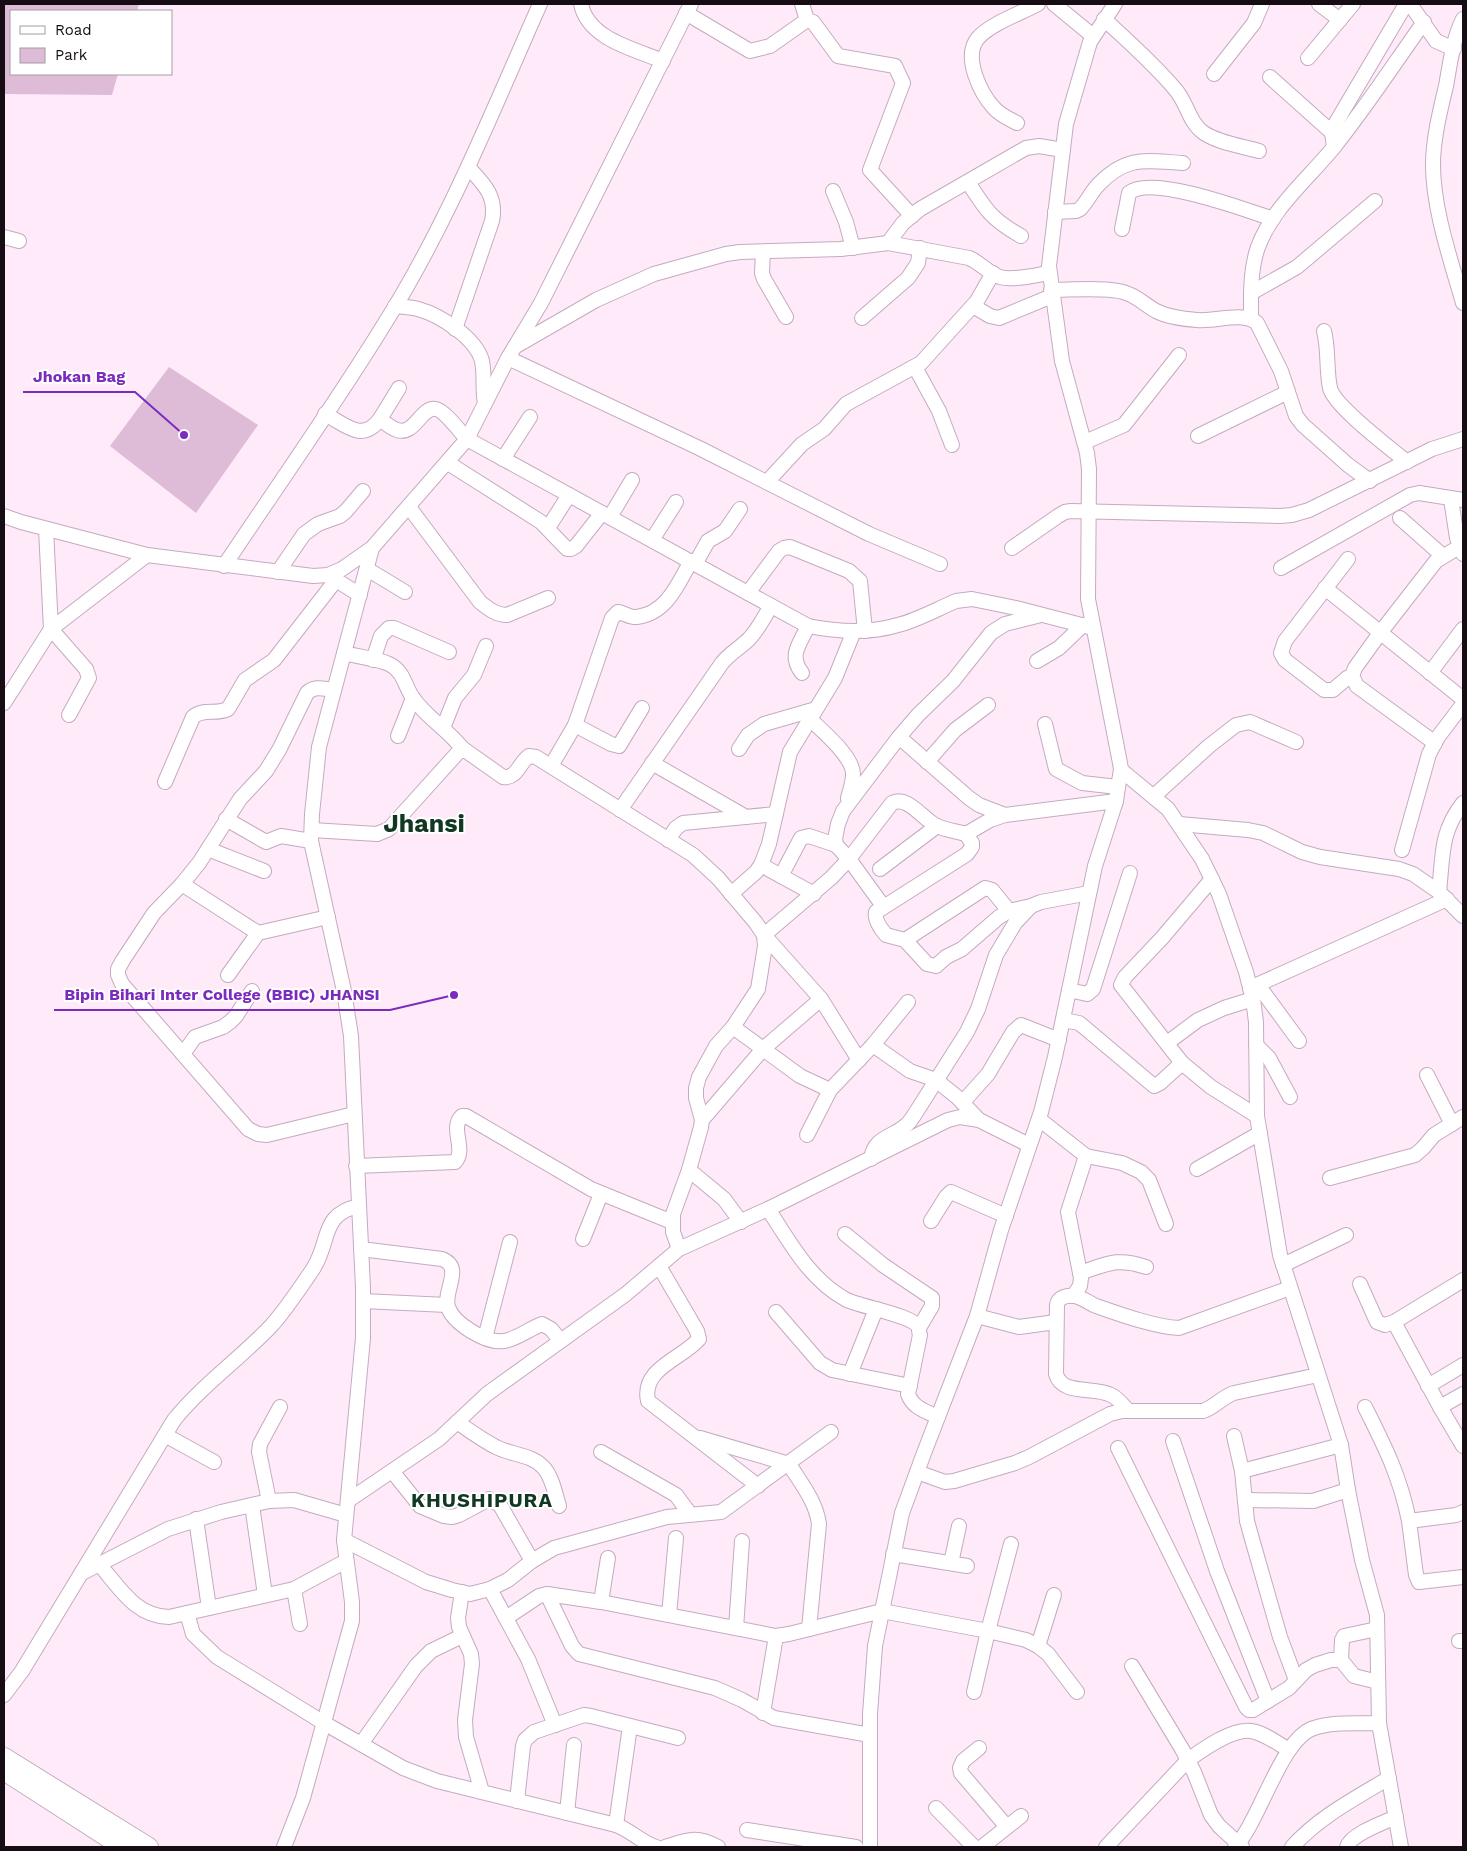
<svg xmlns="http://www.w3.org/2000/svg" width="1467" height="1851" font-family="'Work Sans',sans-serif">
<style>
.green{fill:#debcd7}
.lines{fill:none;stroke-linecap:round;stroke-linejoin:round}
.minor-casing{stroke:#c4abbe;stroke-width:16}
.major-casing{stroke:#c4abbe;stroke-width:20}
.minor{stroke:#fff;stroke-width:14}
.major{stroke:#fff;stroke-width:18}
.labels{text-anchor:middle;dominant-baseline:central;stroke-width:4;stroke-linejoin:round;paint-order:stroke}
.district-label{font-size:20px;font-weight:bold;letter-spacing:1px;fill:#113822;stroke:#fff}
.town-label{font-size:25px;font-weight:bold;fill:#113822;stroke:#fff}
.leader{fill:none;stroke:#7b2cbf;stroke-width:2}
.callout-dot{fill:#7b2cbf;stroke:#fff;stroke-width:2}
.callout-label{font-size:16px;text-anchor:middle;font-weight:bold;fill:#7b2cbf;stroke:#fff;stroke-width:4;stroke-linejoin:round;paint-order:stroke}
</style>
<rect width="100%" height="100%" fill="#ffeafa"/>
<!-- green -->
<g class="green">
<path d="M 4,4 L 139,4 L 137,11 L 11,11 L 11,74 L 118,74 L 112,95 L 4,94 Z"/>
<path d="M 169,367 L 258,425 L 196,513 L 110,446 Z"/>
</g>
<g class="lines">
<defs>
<g id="minor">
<path d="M 581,4 C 588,39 634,49 663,61"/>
<path d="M 802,4 L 807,20 L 813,22 L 838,56 L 895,66 L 903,83 L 870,170 L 912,216"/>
<path d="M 1054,4 L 1093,36"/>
<path d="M 1319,4 L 1340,20"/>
<path d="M 1410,4 L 1436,41 L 1454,49"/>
<path d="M 686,13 L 750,51 L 770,46 L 807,20"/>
<path d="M 1104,19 C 1129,42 1153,63 1175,89 C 1187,102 1189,123 1204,133 C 1219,143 1242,146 1259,151"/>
<path d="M 1463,19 C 1453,39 1450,64 1446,86 C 1440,111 1433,139 1433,165 C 1433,209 1451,261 1463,303"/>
<path d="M 1308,58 L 1353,4"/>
<path d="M 1214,74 L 1254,23 L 1262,4"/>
<path d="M 1270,77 L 1337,137"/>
<path d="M 1017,123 C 1009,119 1000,115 994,108 C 981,94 962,57 978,38 C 990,24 1021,13 1038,4"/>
<path d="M 1334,147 L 1332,132 L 1334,126 L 1406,4"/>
<path d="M 968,182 C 985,209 992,220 1021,236"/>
<path d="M 833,191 L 846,222 L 853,248"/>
<path d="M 1055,212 L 1076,211 L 1080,209 C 1087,202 1091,192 1099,184 C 1127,155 1146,161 1183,163"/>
<path d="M 1122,229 L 1129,193 C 1151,174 1246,210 1273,219"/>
<path d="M 4,237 L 19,241"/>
<path d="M 888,243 L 903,223 L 920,209 L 1026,148 L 1039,146 L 1063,150"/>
<path d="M 763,252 L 762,273 L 764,279 L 786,317"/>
<path d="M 1051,290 C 1070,290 1106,287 1123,292 C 1136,295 1145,305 1156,311 C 1168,317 1184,319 1197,320 C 1216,322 1242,311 1257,323 L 1281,371 L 1296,416 L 1303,425 L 1348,465 L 1370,481"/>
<path d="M 1251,293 L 1297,267 L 1375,201"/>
<path d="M 395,306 C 403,307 411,307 418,309 C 440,315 476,338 482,361 C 485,375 482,389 485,403"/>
<path d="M 973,306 L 990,316 L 999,318 L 1052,296"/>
<path d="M 862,318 L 908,278 L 918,263 L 920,248"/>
<path d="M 1251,319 C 1251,294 1250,270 1258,247 C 1273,207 1308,179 1334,147 C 1366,107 1394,64 1424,22"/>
<path d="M 455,329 L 492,221 C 497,196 484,184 468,167"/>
<path d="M 1324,331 C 1329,351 1326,369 1330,388 C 1334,406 1390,448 1407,462"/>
<path d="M 516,346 L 596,300 L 654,274 L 726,254 L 740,252 L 841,249 L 888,243 L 969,258 C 981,263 989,274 1000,277 C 1012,281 1036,275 1049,273"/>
<path d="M 508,358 L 699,448 L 869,534 L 940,564"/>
<path d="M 915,367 L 939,411 L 952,445"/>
<path d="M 325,414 C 346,425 362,443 380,419 C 385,423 391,428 397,430 C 415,436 421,406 436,409 C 445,411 461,433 467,439 L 808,626 C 838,632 868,634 898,625 C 918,620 937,609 956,601 L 972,599 L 1016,608 L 1093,628"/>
<path d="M 380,419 L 399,388"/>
<path d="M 1198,436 L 1288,392"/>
<path d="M 1085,442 L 1124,425 L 1179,355"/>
<path d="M 503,459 L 530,417"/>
<path d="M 448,463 L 541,522 L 567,549 L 571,549 L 576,546 L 602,513"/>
<path d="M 767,482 L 802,444 L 824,429 L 846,404 L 921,363 L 977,301 L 993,273"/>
<path d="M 1451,499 L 1457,538 L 1463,554"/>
<path d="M 409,507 L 480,602 C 489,609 496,615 507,615 L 548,598"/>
<path d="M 4,516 L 21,522 L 147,555 L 313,576 L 328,575 L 342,569 L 372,548 L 467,439 L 508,358 L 541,303 L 691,4"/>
<path d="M 610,517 L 632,480"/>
<path d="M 1400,518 L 1443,556"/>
<path d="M 548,528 L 569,495"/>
<path d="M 46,529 L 51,629 L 86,669 L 89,678 L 69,715"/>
<path d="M 652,540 L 676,502"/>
<path d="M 1012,548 L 1058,516 L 1065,512 L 1071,511 L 1280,516 L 1292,515 L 1309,510 L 1432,449 L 1463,439"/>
<path d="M 1348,559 L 1285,641 L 1281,653 L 1285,660 L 1324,690 L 1333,690 L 1347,678 L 1352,676"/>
<path d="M 695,564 L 708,541 L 725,531 L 740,509"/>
<path d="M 224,566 C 278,485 334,406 385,323 C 448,223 492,112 540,4"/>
<path d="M 1281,568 L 1410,495 L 1419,493 L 1463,500"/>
<path d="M 367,569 L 405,592"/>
<path d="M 278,572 L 304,534 L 318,524 L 340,516 L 346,511 L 363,491"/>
<path d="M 328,575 L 360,595"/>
<path d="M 1325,588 L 1463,699"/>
<path d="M 748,593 L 779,551 L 784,548 L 790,547 L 849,571 L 860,581 L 865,631"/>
<path d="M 344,653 C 358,657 376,658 389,664 C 404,671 405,687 413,698 C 426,717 448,730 462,748"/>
<path d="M 373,660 L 381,636 L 389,628 L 394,628 L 449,652"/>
<path d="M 1037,661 L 1059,648 L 1083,625"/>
<path d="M 802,673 C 788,655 800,644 808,626"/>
<path d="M 1430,673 L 1463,629"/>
<path d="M 334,690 C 324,689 315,685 307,693 L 279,750 L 266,771 L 240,799 L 199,863 L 182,884 L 154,913 L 123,960 L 118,969 L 118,975 L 122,984 L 248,1129 L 258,1134 L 267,1135 L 354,1114"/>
<path d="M 4,703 L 51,629 L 147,555"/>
<path d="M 810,719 C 822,731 854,757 853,775 C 853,782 850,791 848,798"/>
<path d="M 1045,724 L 1056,769 L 1082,783 L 1118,787"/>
<path d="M 575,725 L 611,744 L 619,746 L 642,708"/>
<path d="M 443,728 L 455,698 L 474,675 L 486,646"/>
<path d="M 398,736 L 413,698"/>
<path d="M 899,737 L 969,798 L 979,805 L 1005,815"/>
<path d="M 1435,743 L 1357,686 L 1352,676 L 1355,668 L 1380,633 L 1436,561 L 1459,547"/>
<path d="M 739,749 L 748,735 L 764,724 L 816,709"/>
<path d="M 927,762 L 955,730 L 988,705"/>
<path d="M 652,763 L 746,817"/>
<path d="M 551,766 L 575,725 L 612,618 L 618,612 C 625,613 630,618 637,617 C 667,613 678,584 691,561"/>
<path d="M 1121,770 L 1168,809 L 1202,859 L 1219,894 L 1246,972 L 1253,999 L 1256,1022 L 1257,1116 L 1280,1255 L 1341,1445 L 1348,1490 L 1362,1560 L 1377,1615 L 1379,1723 L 1401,1847"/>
<path d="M 165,782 L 193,717 C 203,708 216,715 228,709 L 245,680 L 274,660 L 336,580"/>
<path d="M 1154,796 L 1209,746 L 1236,725 L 1250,722 L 1296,742"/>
<path d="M 620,810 L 722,663 C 730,653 740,648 749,639 C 758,630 764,617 771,606"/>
<path d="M 226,819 L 266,842 L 281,836 L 311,841"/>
<path d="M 1179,824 L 1248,830 L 1263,833 L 1302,852 L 1320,857 L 1399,869 L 1413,874 L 1439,892 L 1463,916"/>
<path d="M 312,830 L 377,834 L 389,829 L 462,748 L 503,777 C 517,779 519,763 529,756 L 536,757 L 693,855 L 718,878 L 756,923 L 764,935 L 765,946 L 758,989 L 733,1027 L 716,1046 L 699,1077 L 696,1088 L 696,1098 L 702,1120 L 701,1127 L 689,1170 L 673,1214 L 673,1232 L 679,1249"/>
<path d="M 966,834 L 990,820 L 1005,815 L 1116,801"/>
<path d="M 668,840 L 676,828 L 683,823 L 776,814"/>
<path d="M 208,849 L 264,871"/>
<path d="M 1402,850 L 1429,754 L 1438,737 L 1463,704"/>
<path d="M 761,865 L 814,894"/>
<path d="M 880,869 L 937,826"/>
<path d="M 781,876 L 801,838 L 809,836 L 836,845"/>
<path d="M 1212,879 L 1162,938 L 1125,977 L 1121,985 L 1182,1063 L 1211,1087 L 1257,1116"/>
<path d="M 182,884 L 258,933"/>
<path d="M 1439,892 C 1443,856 1440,832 1463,803"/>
<path d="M 731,894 L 756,872 L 761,865 L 769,844 L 790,752 L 835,678 L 854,631"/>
<path d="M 883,906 L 849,859 L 836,845 L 835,839 L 838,824 L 843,811 L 899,737 L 918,715 L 953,681 L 991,633 L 1005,624 L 1041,615"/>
<path d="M 905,940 L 985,888 L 992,890 L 1009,911"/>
<path d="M 228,975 L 258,933 L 328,917"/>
<path d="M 1258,985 L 1299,1041"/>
<path d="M 1250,988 L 1447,899"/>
<path d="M 1069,990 L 1087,994 L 1093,989 L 1130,873"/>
<path d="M 1063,1020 L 1079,1023 L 1084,1027 L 1154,1086 L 1160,1083 L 1182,1063"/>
<path d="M 733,1027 L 800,1076 L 830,1090 L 873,1045 L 910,1071 L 936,1080 L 957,1097 L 979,1120"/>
<path d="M 1167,1043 L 1198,1020 L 1224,1008 L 1253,999"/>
<path d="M 873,1045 L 908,1002"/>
<path d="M 1256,1045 L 1269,1058 L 1290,1097"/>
<path d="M 183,1054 L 195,1037 L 223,1027 L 230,1022 L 236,1016 L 252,991"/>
<path d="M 859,1060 L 821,999 L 764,935 L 831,878 L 849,859 L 892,803 C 907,795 922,818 935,825 C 944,830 956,831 966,834 L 972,843 L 972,847 L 967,854 L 876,912 C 874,919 881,929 886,935 L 905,940 L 927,964 L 936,966 L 946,957 L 962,949 L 999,917 L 1009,911 L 1031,906"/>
<path d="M 1427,1075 L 1452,1124"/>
<path d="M 963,1102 L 988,1074 L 1013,1032 L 1021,1025 L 1059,1040"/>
<path d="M 1039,1119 L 1086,1156 L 1122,1163 L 1141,1172 L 1149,1180 L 1166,1224"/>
<path d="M 702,1120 L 763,1049 L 821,999"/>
<path d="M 807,1135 L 830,1090"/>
<path d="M 871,1159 C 874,1137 891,1138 905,1126 C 908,1124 911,1120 913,1117 L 967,1032 L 978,1009 L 996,955 L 1015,923 L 1031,906 L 1041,902 L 1089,893"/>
<path d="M 356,1166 L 455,1162 C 467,1150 449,1128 462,1116 L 466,1116 L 591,1189 L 672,1222"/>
<path d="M 1197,1169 L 1260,1133"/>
<path d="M 689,1170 L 724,1199 L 741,1222"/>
<path d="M 1330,1178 L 1415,1155 L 1423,1148 L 1434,1135 L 1463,1117"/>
<path d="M 768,1209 C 790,1242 809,1279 845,1299 C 859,1307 914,1315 919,1328 C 919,1329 919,1334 920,1335 L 908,1394 C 913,1408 925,1411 938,1417"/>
<path d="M 931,1221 L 946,1197 L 951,1192 L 1006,1216"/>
<path d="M 845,1234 L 883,1265 L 932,1298 L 932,1306 L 919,1328"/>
<path d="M 583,1239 L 601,1194"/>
<path d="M 361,1249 L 442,1259 C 464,1267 443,1291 448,1307 C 453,1323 486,1344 504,1341 C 517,1339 529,1329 542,1324 L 551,1329 L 560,1340"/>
<path d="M 1283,1265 L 1346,1235"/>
<path d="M 659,1266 L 697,1331 L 699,1339 C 682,1359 641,1368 648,1401 L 758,1486"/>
<path d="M 1080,1273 C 1107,1264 1117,1257 1146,1267"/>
<path d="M 1360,1284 L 1377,1322 L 1385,1325 L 1394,1322"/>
<path d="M 1073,1296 L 1080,1286 L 1081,1278 L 1068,1212 L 1086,1156"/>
<path d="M 363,1301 L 447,1305"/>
<path d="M 776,1312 L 820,1363 L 832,1370 L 910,1386"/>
<path d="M 977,1316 L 1019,1327 L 1056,1322"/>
<path d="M 485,1338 L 510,1242"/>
<path d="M 850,1374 L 876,1309"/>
<path d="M 1428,1386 L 1463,1365"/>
<path d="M 1463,1394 L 1440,1407 L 1463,1446"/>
<path d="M 1365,1407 C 1385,1447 1400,1476 1409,1521"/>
<path d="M 1440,1407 L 1394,1322 L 1463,1280"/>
<path d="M 1128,1411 C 1123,1405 1118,1398 1111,1395 C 1094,1386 1062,1396 1056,1374 L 1057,1305 C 1058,1297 1067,1295 1075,1296 C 1083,1298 1089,1303 1096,1306 C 1119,1314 1155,1327 1179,1328 L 1290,1288"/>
<path d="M 457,1422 C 470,1431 482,1440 496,1447 C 511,1455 531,1454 543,1467 C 552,1476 555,1493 559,1506"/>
<path d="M 165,1435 L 214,1462"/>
<path d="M 1234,1436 L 1242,1471 L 1341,1445"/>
<path d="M 700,1438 L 789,1464 C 800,1482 816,1501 819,1524 L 809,1629"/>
<path d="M 1173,1441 L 1217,1571 L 1268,1701"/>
<path d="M 1118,1448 L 1246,1707 L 1249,1710 L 1253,1710 L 1289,1688 L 1306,1670 L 1315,1665 L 1331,1660 L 1341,1660 L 1354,1676 L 1378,1682"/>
<path d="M 601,1452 L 676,1495 L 690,1514"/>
<path d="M 392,1471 L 420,1506 L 444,1516 L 452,1517 L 459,1515 L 489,1499 L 500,1505 L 532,1561"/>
<path d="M 1242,1471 L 1247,1521 L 1252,1539 L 1280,1637 L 1296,1680"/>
<path d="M 917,1472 L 945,1482 L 954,1481 L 1015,1463 L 1029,1457 L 1110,1414 L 1122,1411 L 1203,1411 C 1215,1407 1222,1397 1234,1393 L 1318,1375"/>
<path d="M 349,1500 L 439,1439 L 487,1394 L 626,1294 L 679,1249 L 768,1209 L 948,1120 L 960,1117 L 979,1120 L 1029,1145"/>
<path d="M 1245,1500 L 1313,1501 L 1348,1490"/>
<path d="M 269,1501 L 259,1452 L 260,1444 L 280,1407"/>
<path d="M 252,1505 L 265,1595"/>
<path d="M 1463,1512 L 1456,1515 L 1409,1521 L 1416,1575 L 1419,1582 L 1463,1577"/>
<path d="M 196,1519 L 209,1608"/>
<path d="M 344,1540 L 426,1582 L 452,1590 L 470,1594 L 490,1589 L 508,1580 L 532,1561 L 554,1548 L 667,1517 L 721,1512 L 831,1432"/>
<path d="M 893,1554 L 967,1566"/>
<path d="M 951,1563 L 959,1526"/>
<path d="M 99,1564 C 120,1588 135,1616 169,1617 L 294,1589 L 346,1561"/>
<path d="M 82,1573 L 168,1529 L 221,1512 L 269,1501 L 294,1500 L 346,1515"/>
<path d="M 294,1589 L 300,1624"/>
<path d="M 490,1589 L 528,1659 L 555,1725"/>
<path d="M 462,1592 L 458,1618 L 459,1627 L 471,1654 L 472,1664 L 465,1720 L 466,1737 L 482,1792"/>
<path d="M 547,1594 L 572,1646 L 579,1654 L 715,1688 L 742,1700 L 774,1718 L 870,1735"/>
<path d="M 601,1602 L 608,1558"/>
<path d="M 187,1613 L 193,1634 L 217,1657 L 324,1723 L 403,1768 L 437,1781 L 616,1825 C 630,1830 641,1842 656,1847"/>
<path d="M 669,1615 L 676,1538"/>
<path d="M 506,1618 L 539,1596 L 547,1594 L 601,1602 L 776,1636"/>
<path d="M 736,1628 L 742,1541"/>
<path d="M 1459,1641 L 1463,1641"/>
<path d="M 1038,1646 L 1054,1595"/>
<path d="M 1341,1660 L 1342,1640 L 1344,1636 L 1377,1629"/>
<path d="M 1132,1666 L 1182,1749 L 1194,1772 L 1211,1815 L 1219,1826 L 1242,1847"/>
<path d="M 974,1692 L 988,1631 L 1011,1544"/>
<path d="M 4,1695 L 22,1671 L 174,1420 C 203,1384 241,1358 272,1325 C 287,1308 300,1288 313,1269 C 331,1241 320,1214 359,1206"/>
<path d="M 763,1713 L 776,1636 L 789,1634 L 882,1611 L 988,1631 L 1026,1640 L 1038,1646 L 1048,1654 L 1077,1692"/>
<path d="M 361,1744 L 416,1666 L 431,1651 L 462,1636"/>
<path d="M 979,1748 L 963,1761 L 960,1768 L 961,1773 L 1007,1827"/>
<path d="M 517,1801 L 523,1746 L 525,1740 L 534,1732 L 584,1715 L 591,1716 L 678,1738"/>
<path d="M 936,1808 L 974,1847"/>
<path d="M 567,1813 L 574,1745"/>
<path d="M 616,1825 L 630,1726"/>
<path d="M 747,1830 L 856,1847"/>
<path d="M 284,1847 L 303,1798 L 352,1621 L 352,1602 L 344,1540 L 363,1338 L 363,1288 L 351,1036 L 344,991 L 311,841 L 312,814 L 319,747 L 372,548"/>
<path d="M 665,1847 C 687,1840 696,1835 718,1847"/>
<path d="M 870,1847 L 870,1714 L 875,1646 L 902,1513 L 924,1453 L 977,1316 L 1001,1230 L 1041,1112 L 1055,1057 L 1095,866 L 1116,801 L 1118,787 L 1121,770 L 1120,763 L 1088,599 L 1089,469 L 1087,453 L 1062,361 L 1049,266 L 1066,124 L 1090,42 L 1115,4"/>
<path d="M 982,1847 L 1021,1816"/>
<path d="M 1106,1847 L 1188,1760 C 1202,1750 1232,1728 1251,1731 C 1264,1733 1277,1743 1289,1750"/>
<path d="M 1235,1847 C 1260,1821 1281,1738 1314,1728 C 1334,1721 1358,1724 1379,1723"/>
<path d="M 1292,1847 C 1319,1817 1354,1799 1389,1778"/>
<path d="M 1347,1847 C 1351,1834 1383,1823 1396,1817"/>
</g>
<g id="major">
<path d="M 4,1757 L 149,1847"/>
<path d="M 4,1771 L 122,1847"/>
</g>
</defs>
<!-- minor casing -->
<use href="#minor" class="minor-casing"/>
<!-- major casing -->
<use href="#major" class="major-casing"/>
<!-- minor -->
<use href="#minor" class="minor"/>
<!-- major -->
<use href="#major" class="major"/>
</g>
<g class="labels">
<!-- district labels -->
<g class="district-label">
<text x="482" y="1500">KHUSHIPURA</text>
</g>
<!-- town labels -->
<g class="town-label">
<text x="424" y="823">Jhansi</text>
</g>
</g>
<!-- callouts -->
<path class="leader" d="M184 435L135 392H23M454 995L390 1010H54"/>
<g class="callout-dot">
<circle cx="184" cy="435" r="5"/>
<circle cx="454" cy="995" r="5"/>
</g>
<g class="callout-label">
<text x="79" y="382">Jhokan Bag</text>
<text x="222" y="1000">Bipin Bihari Inter College (BBIC) JHANSI</text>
</g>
<!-- border -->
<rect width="1467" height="1851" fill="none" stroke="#160d14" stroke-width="10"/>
<!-- legend -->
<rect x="10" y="10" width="162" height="65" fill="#ffffff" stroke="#a29ea1"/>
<rect x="20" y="26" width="25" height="8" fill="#ffffff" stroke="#a29ea1"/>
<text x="55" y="35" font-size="15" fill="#160d14">Road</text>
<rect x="20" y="48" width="25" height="15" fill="#debcd7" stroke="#a29ea1"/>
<text x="55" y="60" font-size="15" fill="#160d14">Park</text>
</svg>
